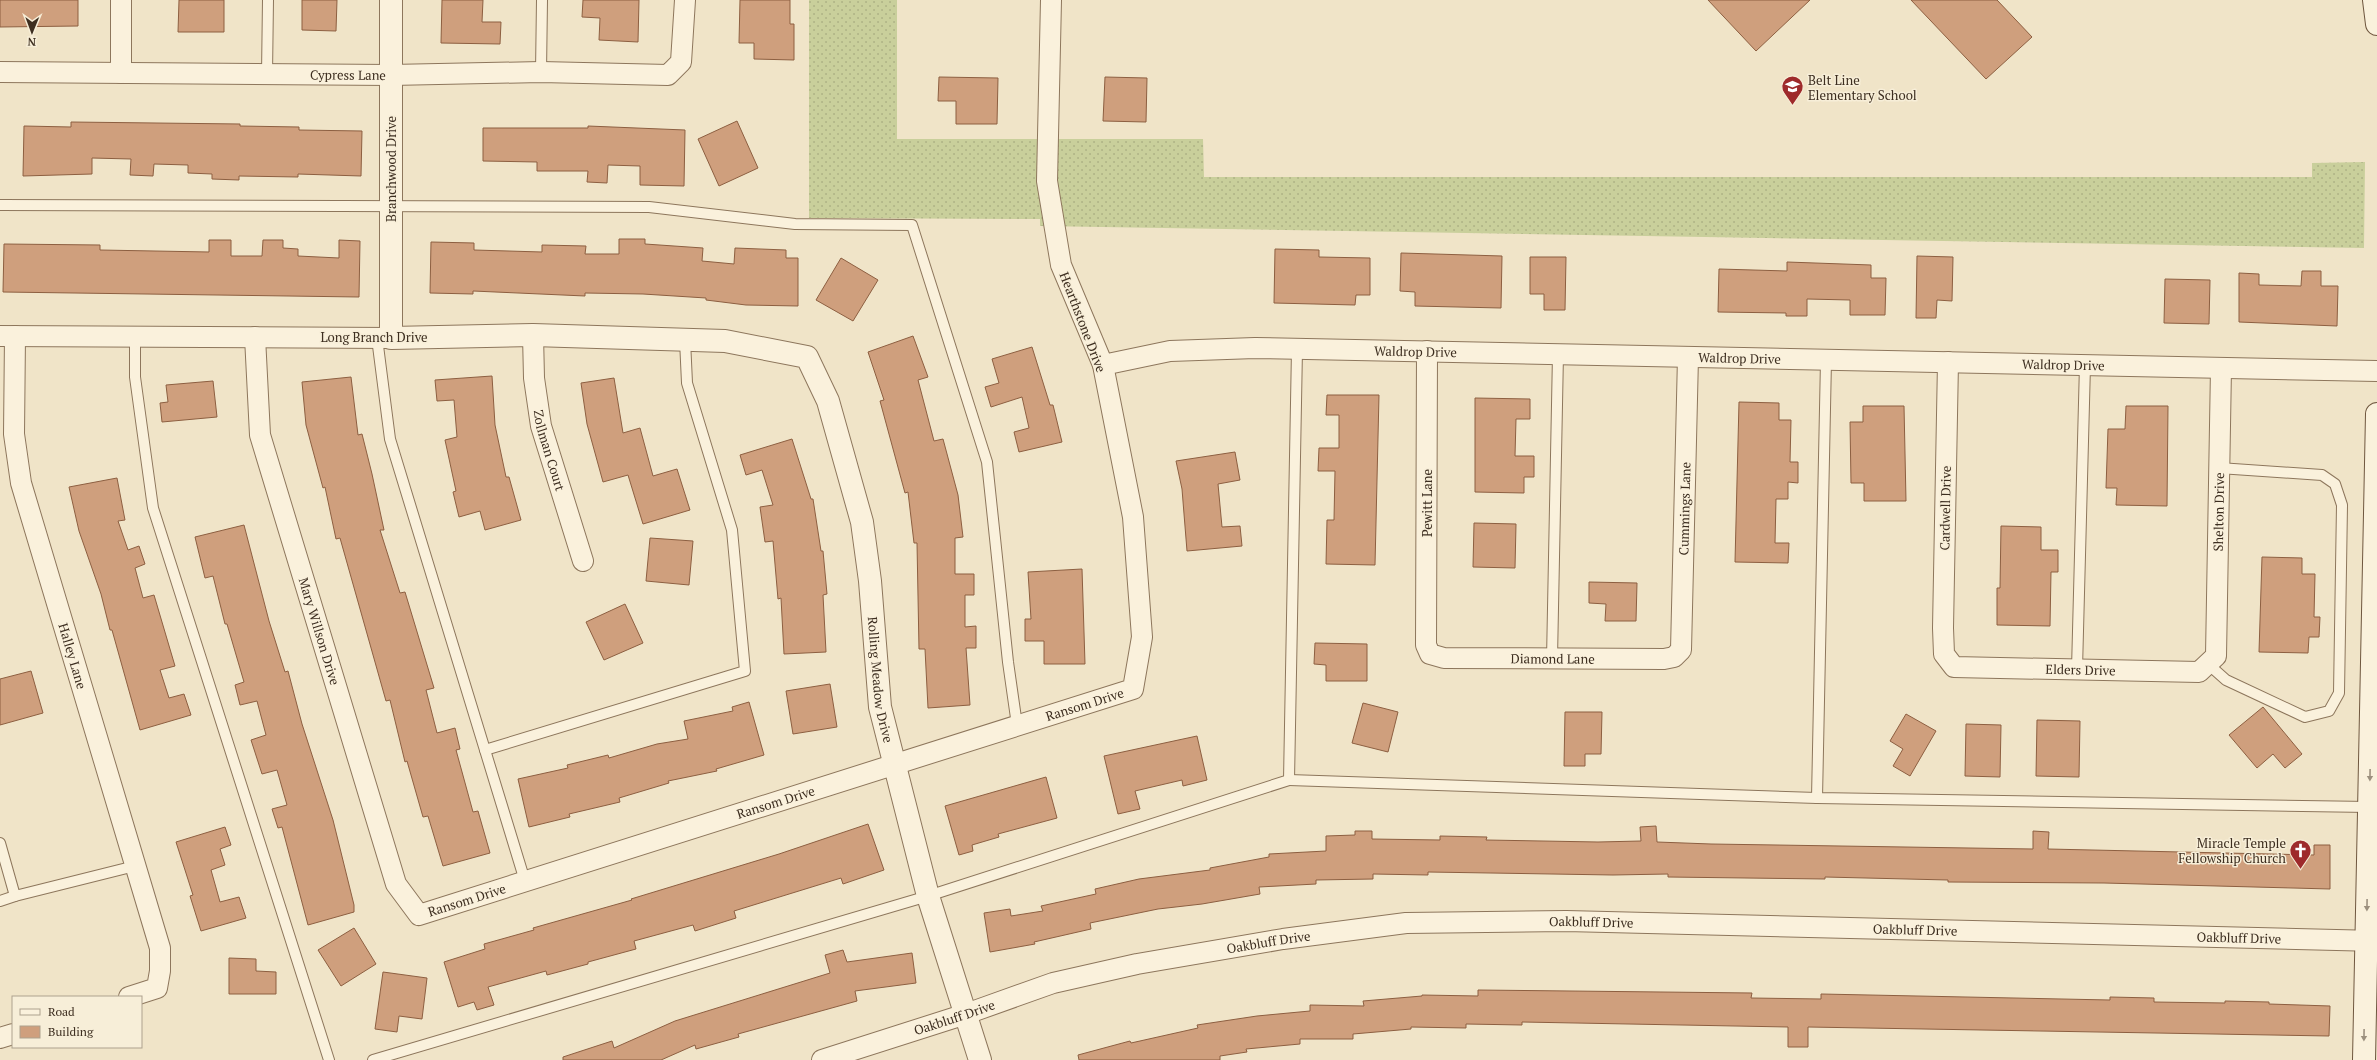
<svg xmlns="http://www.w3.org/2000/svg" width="2377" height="1060" font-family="'PT Serif',serif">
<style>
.grass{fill:url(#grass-dots)}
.building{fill:#cf9f7d;stroke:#8d5f41}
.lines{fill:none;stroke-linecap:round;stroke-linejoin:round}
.service-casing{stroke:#8d765c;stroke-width:12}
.minor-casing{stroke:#8d765c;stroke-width:22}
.tertiary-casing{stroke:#8d765c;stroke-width:24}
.secondary-casing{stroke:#6f573f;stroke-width:24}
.service{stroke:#faf1dc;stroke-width:10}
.minor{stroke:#faf1dc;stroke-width:20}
.tertiary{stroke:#faf1dc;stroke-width:22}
.secondary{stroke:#faf1dc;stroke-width:22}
.oneway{fill:#9c907e}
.labels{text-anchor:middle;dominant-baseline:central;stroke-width:3;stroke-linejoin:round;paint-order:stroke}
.street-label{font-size:13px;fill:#3d2e20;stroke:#f7eed8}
.poi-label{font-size:13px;fill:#3d2e20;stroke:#f7eed8;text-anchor:start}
</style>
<defs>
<pattern id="grass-dots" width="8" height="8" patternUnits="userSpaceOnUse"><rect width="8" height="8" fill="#c9cf9b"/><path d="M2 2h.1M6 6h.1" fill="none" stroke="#aeb285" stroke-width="1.8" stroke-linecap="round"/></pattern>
</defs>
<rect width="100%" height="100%" fill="#f0e4c8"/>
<!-- grass -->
<path class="grass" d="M 809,0 L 897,0 L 897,139 L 1203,139 L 1204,177 L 2312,177 L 2312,163 L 2365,162 L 2364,248 L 1040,226 L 1040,219 L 809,218 Z"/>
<!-- building -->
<g class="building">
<path d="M 0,0 L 78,0 L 78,26 L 0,27 Z"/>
<path d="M 179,0 L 224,0 L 224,32 L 178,32 Z"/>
<path d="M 302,0 L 337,0 L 336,31 L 302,30 Z"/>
<path d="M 442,0 L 483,0 L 482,22 L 501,22 L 500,44 L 441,43 Z"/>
<path d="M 583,0 L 639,0 L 638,42 L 599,40 L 600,18 L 582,17 Z"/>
<path d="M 740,0 L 790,0 L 790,24 L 794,24 L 794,60 L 754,59 L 754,43 L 739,43 Z"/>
<path d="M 1708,0 L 1810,0 L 1756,51 Z"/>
<path d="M 1911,0 L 1997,0 L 2032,37 L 1986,79 Z"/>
<path d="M 939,77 L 998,78 L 997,124 L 956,124 L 956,101 L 938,101 Z"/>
<path d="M 1105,77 L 1147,78 L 1146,122 L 1103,121 Z"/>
<path d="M 737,121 L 758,168 L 719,186 L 698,139 Z"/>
<path d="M 71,122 L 240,124 L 240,126 L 299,127 L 299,130 L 362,131 L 361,176 L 298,174 L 298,177 L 239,176 L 239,180 L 212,179 L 212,174 L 188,173 L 188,165 L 154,164 L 153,176 L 130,175 L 131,159 L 92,158 L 92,174 L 23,176 L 24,126 L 71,127 Z"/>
<path d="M 588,126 L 685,130 L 684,186 L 640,185 L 640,166 L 608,165 L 607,183 L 587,182 L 588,171 L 537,171 L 537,162 L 483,161 L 483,128 L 588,128 Z"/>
<path d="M 619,239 L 645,239 L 645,244 L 703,248 L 702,261 L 734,264 L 735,248 L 786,250 L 786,258 L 798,258 L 798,306 L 746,305 L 706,300 L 706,298 L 643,294 L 585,293 L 585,296 L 473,291 L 473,294 L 430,293 L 431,242 L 474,243 L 474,250 L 542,252 L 542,245 L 586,246 L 585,254 L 619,254 Z"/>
<path d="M 209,240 L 231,240 L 231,256 L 262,256 L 263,240 L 283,240 L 283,248 L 298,249 L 298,256 L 339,258 L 339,240 L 360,241 L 359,297 L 3,292 L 4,244 L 100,245 L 100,250 L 209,252 Z"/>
<path d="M 1275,249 L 1319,250 L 1319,257 L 1370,258 L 1370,295 L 1356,295 L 1355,305 L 1274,303 Z"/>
<path d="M 1401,253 L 1502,256 L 1501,308 L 1415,306 L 1415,292 L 1400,291 Z"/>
<path d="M 1917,256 L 1953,257 L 1952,301 L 1937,300 L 1936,318 L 1916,318 Z"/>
<path d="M 1530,257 L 1566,257 L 1565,310 L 1544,310 L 1544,294 L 1530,294 Z"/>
<path d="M 841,258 L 878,280 L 853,321 L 816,300 Z"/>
<path d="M 1787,262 L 1871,265 L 1871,278 L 1886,278 L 1885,315 L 1850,315 L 1850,300 L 1807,299 L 1807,316 L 1786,316 L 1786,313 L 1718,312 L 1719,269 L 1787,271 Z"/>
<path d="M 2302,271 L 2321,271 L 2321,286 L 2338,286 L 2337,326 L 2239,322 L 2239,273 L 2259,274 L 2259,285 L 2301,286 Z"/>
<path d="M 2165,279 L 2210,280 L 2209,324 L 2164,323 Z"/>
<path d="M 913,336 L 928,377 L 918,380 L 934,441 L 943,439 L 958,495 L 963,537 L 955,538 L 955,574 L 974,574 L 974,595 L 965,595 L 965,627 L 976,626 L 976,648 L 966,648 L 970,705 L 928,708 L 925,649 L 919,649 L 917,543 L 914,543 L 908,492 L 905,493 L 880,401 L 884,400 L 868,352 Z"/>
<path d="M 1032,347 L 1050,405 L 1053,405 L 1062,442 L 1019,452 L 1014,432 L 1029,428 L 1022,397 L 991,407 L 985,387 L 999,383 L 992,359 Z"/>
<path d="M 492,376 L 495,425 L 506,477 L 509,477 L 521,520 L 485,530 L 480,511 L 459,517 L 453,492 L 456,491 L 445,440 L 457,437 L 454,400 L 437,401 L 435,380 Z"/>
<path d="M 351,377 L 358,435 L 362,434 L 372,474 L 384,530 L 380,530 L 400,593 L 405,592 L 434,688 L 426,690 L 437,733 L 455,728 L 460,749 L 456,750 L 473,812 L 478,811 L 490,853 L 443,866 L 428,816 L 423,817 L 407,761 L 405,762 L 390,700 L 386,701 L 340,538 L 336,539 L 325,487 L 323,488 L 306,425 L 302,382 Z"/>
<path d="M 614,378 L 623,433 L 640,428 L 653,476 L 677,469 L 690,510 L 643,524 L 628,475 L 603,482 L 587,424 L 581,383 Z"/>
<path d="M 213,381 L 217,417 L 162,422 L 160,403 L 168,402 L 166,385 Z"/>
<path d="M 1327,395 L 1379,395 L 1375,565 L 1326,564 L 1327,520 L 1334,520 L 1335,471 L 1318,471 L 1319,448 L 1339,448 L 1339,415 L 1326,415 Z"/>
<path d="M 1475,398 L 1530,399 L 1530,419 L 1516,419 L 1515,456 L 1534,456 L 1534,477 L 1524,477 L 1524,493 L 1475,492 Z"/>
<path d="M 1739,402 L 1779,403 L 1779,420 L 1791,420 L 1790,462 L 1798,462 L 1798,483 L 1788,482 L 1788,499 L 1776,499 L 1775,543 L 1789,543 L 1788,563 L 1735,562 Z"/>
<path d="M 1863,406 L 1904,406 L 1906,501 L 1864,501 L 1864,483 L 1851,483 L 1850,422 L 1863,422 Z"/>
<path d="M 2126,406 L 2168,406 L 2167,506 L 2116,505 L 2117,488 L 2106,488 L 2108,429 L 2125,429 Z"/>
<path d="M 792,439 L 811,499 L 813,499 L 821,551 L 823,551 L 827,594 L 823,595 L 826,652 L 784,654 L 781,598 L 778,599 L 773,541 L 765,542 L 760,507 L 773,505 L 762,470 L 746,475 L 740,455 Z"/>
<path d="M 1235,452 L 1240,480 L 1218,484 L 1222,527 L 1240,526 L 1242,546 L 1187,551 L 1182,489 L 1176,461 Z"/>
<path d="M 117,478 L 125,520 L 118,521 L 128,550 L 139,546 L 145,564 L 135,568 L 143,598 L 154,595 L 175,666 L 160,670 L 169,698 L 184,694 L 191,715 L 140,730 L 112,630 L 110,630 L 101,594 L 79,531 L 69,487 Z"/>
<path d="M 1474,523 L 1516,524 L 1515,568 L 1473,567 Z"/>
<path d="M 244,525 L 269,621 L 285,672 L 288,671 L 302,724 L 333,820 L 354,905 L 354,912 L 308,925 L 282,827 L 278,828 L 272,809 L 287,805 L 277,770 L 262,774 L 251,740 L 266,735 L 257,701 L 240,705 L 235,685 L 244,682 L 227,624 L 225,624 L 213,576 L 205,578 L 195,537 Z"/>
<path d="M 2001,526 L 2041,527 L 2041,550 L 2058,550 L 2058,572 L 2051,572 L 2050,626 L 1997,625 L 1997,588 L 2000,588 Z"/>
<path d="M 650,538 L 693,541 L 689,585 L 646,581 Z"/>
<path d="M 2262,557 L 2302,558 L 2302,574 L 2315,574 L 2314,617 L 2320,617 L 2319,637 L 2309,637 L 2308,653 L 2259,652 Z"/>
<path d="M 1082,569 L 1085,664 L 1044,664 L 1044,641 L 1025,641 L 1025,619 L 1031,619 L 1028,572 Z"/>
<path d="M 1589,582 L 1637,583 L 1636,621 L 1605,621 L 1606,604 L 1589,603 Z"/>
<path d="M 625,604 L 643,643 L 604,660 L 586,622 Z"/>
<path d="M 1315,643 L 1367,644 L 1367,681 L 1326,681 L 1326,665 L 1314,664 Z"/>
<path d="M 31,671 L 43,713 L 0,725 L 0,679 Z"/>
<path d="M 830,684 L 837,727 L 793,734 L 786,691 Z"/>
<path d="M 749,702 L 764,755 L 716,769 L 717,771 L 668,781 L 669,783 L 619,798 L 620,802 L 569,814 L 570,817 L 529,827 L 518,779 L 568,768 L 567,765 L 608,755 L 609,758 L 657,744 L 688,739 L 684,721 L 733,711 L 732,707 Z"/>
<path d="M 1363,703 L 1398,712 L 1388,752 L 1352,743 Z"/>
<path d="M 2263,707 L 2302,754 L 2285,768 L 2273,754 L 2257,768 L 2229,735 Z"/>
<path d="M 1565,712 L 1602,712 L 1601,754 L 1585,754 L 1585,766 L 1564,766 Z"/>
<path d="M 1906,714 L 1936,731 L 1910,776 L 1893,766 L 1903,749 L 1890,741 Z"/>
<path d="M 2037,720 L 2080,721 L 2079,777 L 2036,776 Z"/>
<path d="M 1966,724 L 2001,725 L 2000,777 L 1965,776 Z"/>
<path d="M 1197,736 L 1207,780 L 1183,786 L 1182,780 L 1135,791 L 1140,809 L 1118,814 L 1104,756 Z"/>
<path d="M 1046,777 L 1057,818 L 998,834 L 999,837 L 972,845 L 973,851 L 959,855 L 945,806 Z"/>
<path d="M 868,824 L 884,870 L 843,884 L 841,878 L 734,911 L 736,918 L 695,931 L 693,925 L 634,941 L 636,949 L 588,962 L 588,964 L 547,975 L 546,971 L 488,987 L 494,1005 L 477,1010 L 474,1002 L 458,1007 L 444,962 L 485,949 L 484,944 L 534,930 L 533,928 L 632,900 L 631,899 L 779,854 Z"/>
<path d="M 1656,826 L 1657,842 L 1711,844 L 2033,849 L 2033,831 L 2049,832 L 2048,849 L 2314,855 L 2314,845 L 2330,845 L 2330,889 L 2104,883 L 1948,882 L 1948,880 L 1825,877 L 1825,879 L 1668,877 L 1668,874 L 1613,875 L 1428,872 L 1428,875 L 1373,874 L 1373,879 L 1316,880 L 1316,884 L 1259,887 L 1260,894 L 1202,904 L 1158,909 L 1090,923 L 1091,929 L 1034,942 L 1035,944 L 990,952 L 984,913 L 1010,909 L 1011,916 L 1043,911 L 1041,906 L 1096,894 L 1095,889 L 1139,879 L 1210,870 L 1210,868 L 1269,857 L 1269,854 L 1326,851 L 1326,836 L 1355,835 L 1355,831 L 1372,831 L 1372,839 L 1440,840 L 1440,836 L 1487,837 L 1486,840 L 1598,842 L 1641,841 L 1640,827 Z"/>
<path d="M 225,827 L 231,845 L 220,849 L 225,865 L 211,870 L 220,902 L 239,897 L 246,918 L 201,931 L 190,896 L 193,895 L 176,842 Z"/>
<path d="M 354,928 L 376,964 L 341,986 L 318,950 Z"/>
<path d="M 843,950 L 847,962 L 912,953 L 916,983 L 855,991 L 857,1001 L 738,1034 L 739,1037 L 696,1049 L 695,1045 L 661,1060 L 563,1060 L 563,1057 L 612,1041 L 614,1048 L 675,1021 L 830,973 L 825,955 Z"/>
<path d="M 229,958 L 256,959 L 256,971 L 276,972 L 276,994 L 229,994 Z"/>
<path d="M 383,972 L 427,978 L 422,1019 L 399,1016 L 397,1032 L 375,1029 Z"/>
<path d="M 1478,990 L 1752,993 L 1751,998 L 1821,999 L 1821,994 L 2110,1000 L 2110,997 L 2154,998 L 2154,1002 L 2225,1003 L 2225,1001 L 2269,1002 L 2269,1004 L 2330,1006 L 2329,1036 L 1808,1027 L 1808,1047 L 1788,1047 L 1788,1027 L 1522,1022 L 1522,1025 L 1466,1024 L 1466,1028 L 1411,1027 L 1411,1029 L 1353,1034 L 1353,1039 L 1300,1039 L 1300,1044 L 1246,1049 L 1247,1052 L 1220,1056 L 1220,1060 L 1079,1060 L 1078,1055 L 1130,1041 L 1131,1043 L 1198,1028 L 1197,1025 L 1257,1016 L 1310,1011 L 1310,1005 L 1364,1006 L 1363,1001 L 1422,996 L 1422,995 L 1478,996 Z"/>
</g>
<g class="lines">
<defs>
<g id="service">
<path d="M 541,72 L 542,0"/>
<path d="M 267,74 L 268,0"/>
<path d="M 0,205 L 649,207 L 795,224 L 912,225 L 987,462 L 1008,662 L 1017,725"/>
<path d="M 135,337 L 135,377 L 153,508 L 329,1060"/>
<path d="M 377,338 L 390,439 L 525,881"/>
<path d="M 1826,360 L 1817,798 L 2369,807"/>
<path d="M 1552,659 L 1558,354"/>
<path d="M 2208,664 L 2226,680 L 2305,717 L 2329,711 L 2339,693 L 2342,505 L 2335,484 L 2322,475 L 2219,468"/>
<path d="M 2077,669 L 2085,365"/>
<path d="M 485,750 L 745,671 L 732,530 L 687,383 L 685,340"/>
<path d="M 1289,780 L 1817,798"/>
<path d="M 0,843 L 15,896 L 135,866"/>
<path d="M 0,901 L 15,896"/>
<path d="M 373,1060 L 928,896 L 1289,780 L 1297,349"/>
</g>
<g id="minor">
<path d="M 121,0 L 121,73"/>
<path id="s1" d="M 0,72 L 391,75 L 541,72 L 668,75 L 681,62 L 685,0"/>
<path id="s2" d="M 533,335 L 534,378 L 541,426 L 583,561"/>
<path d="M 0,336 L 391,338"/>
<path id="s3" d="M 15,336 L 14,434 L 21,483 L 160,948 L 160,971 L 157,988 L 129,997"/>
<path id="s4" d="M 255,337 L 260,435 L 396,884 L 419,915 L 1133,689 L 1142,637 L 1133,517 L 1103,365 L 1061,265 L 1047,181 L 1051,0"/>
<path id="s5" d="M 1427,351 L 1426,645 L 1430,654 L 1444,658 L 1664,659 L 1674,657 L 1681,650 L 1688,357"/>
<path id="s6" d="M 1948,362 L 1943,628 L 1944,654 L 1954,667 L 2199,672 L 2216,656 L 2221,368"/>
<path id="s7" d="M 1103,365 L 1170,351 L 1255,348 L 2377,371"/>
<path d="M 0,1038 L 13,1034"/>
<path id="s8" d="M 822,1060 L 966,1014 L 1053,983 L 1137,964 L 1283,939 L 1406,923 L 1566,921 L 2377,941"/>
</g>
<g id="tertiary">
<path id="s9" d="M 391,0 L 391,338 L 533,335 L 725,341 L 807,357 L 828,401 L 862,522 L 870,581 L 880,707 L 928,896 L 980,1060"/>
</g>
<g id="secondary">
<path d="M 2374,0 L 2377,24"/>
<path d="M 2364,1060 L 2377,414"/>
</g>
</defs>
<!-- service casing -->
<use href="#service" class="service-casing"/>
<!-- minor casing -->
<use href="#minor" class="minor-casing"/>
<!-- tertiary casing -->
<use href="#tertiary" class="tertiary-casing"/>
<!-- secondary casing -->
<use href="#secondary" class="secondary-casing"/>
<!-- service -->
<use href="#service" class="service"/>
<!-- minor -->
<use href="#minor" class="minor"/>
<!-- tertiary -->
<use href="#tertiary" class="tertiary"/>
<!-- secondary -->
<use href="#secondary" class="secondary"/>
</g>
<!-- one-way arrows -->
<defs><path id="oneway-solid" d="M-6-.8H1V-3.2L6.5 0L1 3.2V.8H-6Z"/></defs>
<g class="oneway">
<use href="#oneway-solid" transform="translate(2370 775) rotate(91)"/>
<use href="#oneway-solid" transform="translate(2367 905) rotate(91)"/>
<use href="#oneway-solid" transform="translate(2364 1035) rotate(91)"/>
</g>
<!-- icons -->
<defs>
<symbol id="school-pin" viewBox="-11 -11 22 30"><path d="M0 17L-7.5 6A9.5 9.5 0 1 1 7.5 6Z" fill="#9e2a2b" stroke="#f7eed8"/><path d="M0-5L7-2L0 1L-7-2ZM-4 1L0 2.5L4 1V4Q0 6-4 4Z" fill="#fff"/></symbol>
<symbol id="church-pin" viewBox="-11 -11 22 30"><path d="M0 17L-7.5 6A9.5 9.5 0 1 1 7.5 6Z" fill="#9e2a2b" stroke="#f7eed8"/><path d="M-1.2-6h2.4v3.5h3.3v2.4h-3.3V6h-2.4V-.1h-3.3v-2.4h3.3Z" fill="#fff"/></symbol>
</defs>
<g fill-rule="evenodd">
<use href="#school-pin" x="1780" y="74" width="25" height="34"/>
<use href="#church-pin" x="2288" y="838" width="25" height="34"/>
</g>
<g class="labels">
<!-- street labels -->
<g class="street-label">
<text stroke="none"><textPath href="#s1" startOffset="348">Cypress Lane</textPath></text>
<text transform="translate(391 169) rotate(-90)">Branchwood Drive</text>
<text transform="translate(1083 322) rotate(69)">Hearthstone Drive</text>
<text x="374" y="337">Long Branch Drive</text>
<text stroke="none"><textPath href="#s7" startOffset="314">Waldrop Drive</textPath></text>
<text stroke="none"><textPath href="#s7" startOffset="638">Waldrop Drive</textPath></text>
<text stroke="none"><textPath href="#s7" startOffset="962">Waldrop Drive</textPath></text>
<text stroke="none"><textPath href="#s2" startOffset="117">Zollman Court</textPath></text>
<text transform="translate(1427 503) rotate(-90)">Pewitt Lane</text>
<text stroke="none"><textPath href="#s5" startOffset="700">Cummings Lane</textPath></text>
<text transform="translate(1945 508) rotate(-89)">Cardwell Drive</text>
<text stroke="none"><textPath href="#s6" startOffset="721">Shelton Drive</textPath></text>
<text stroke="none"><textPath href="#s4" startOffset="303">Mary Willson Drive</textPath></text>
<text stroke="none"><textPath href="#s3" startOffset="328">Halley Lane</textPath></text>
<text stroke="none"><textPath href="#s5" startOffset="427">Diamond Lane</textPath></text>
<text stroke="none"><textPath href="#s6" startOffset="435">Elders Drive</textPath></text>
<text stroke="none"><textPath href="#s9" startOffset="1089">Rolling Meadow Drive</textPath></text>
<text stroke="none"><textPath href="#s4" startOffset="1304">Ransom Drive</textPath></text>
<text stroke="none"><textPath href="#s4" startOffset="980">Ransom Drive</textPath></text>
<text stroke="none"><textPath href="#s4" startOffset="656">Ransom Drive</textPath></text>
<text stroke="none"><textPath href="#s8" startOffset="787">Oakbluff Drive</textPath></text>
<text stroke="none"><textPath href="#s8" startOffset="1111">Oakbluff Drive</textPath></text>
<text stroke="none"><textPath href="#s8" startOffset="1435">Oakbluff Drive</textPath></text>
<text stroke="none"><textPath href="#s8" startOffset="463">Oakbluff Drive</textPath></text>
<text stroke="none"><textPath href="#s8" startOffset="139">Oakbluff Drive</textPath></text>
</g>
<!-- poi labels -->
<g class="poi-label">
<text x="1808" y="80">Belt Line<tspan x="1808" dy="15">Elementary School</tspan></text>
<text x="2286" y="843" text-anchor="end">Miracle Temple<tspan x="2286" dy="15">Fellowship Church</tspan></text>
</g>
</g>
<!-- legend -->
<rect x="12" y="996" width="130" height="52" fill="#f7eed8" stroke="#ada18e"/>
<rect x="20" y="1009" width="20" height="6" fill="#faf1dc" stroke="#ada18e"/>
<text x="48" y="1016" font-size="12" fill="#3d2e20">Road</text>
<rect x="20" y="1026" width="20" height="12" fill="#cf9f7d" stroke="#ada18e"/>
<text x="48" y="1036" font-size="12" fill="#3d2e20">Building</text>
<!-- north arrow -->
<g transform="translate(32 32) rotate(181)" stroke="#f7eed8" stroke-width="3" paint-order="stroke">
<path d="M0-3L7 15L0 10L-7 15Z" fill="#3d2e20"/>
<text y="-6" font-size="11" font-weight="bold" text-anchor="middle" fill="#3d2e20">N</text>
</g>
</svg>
